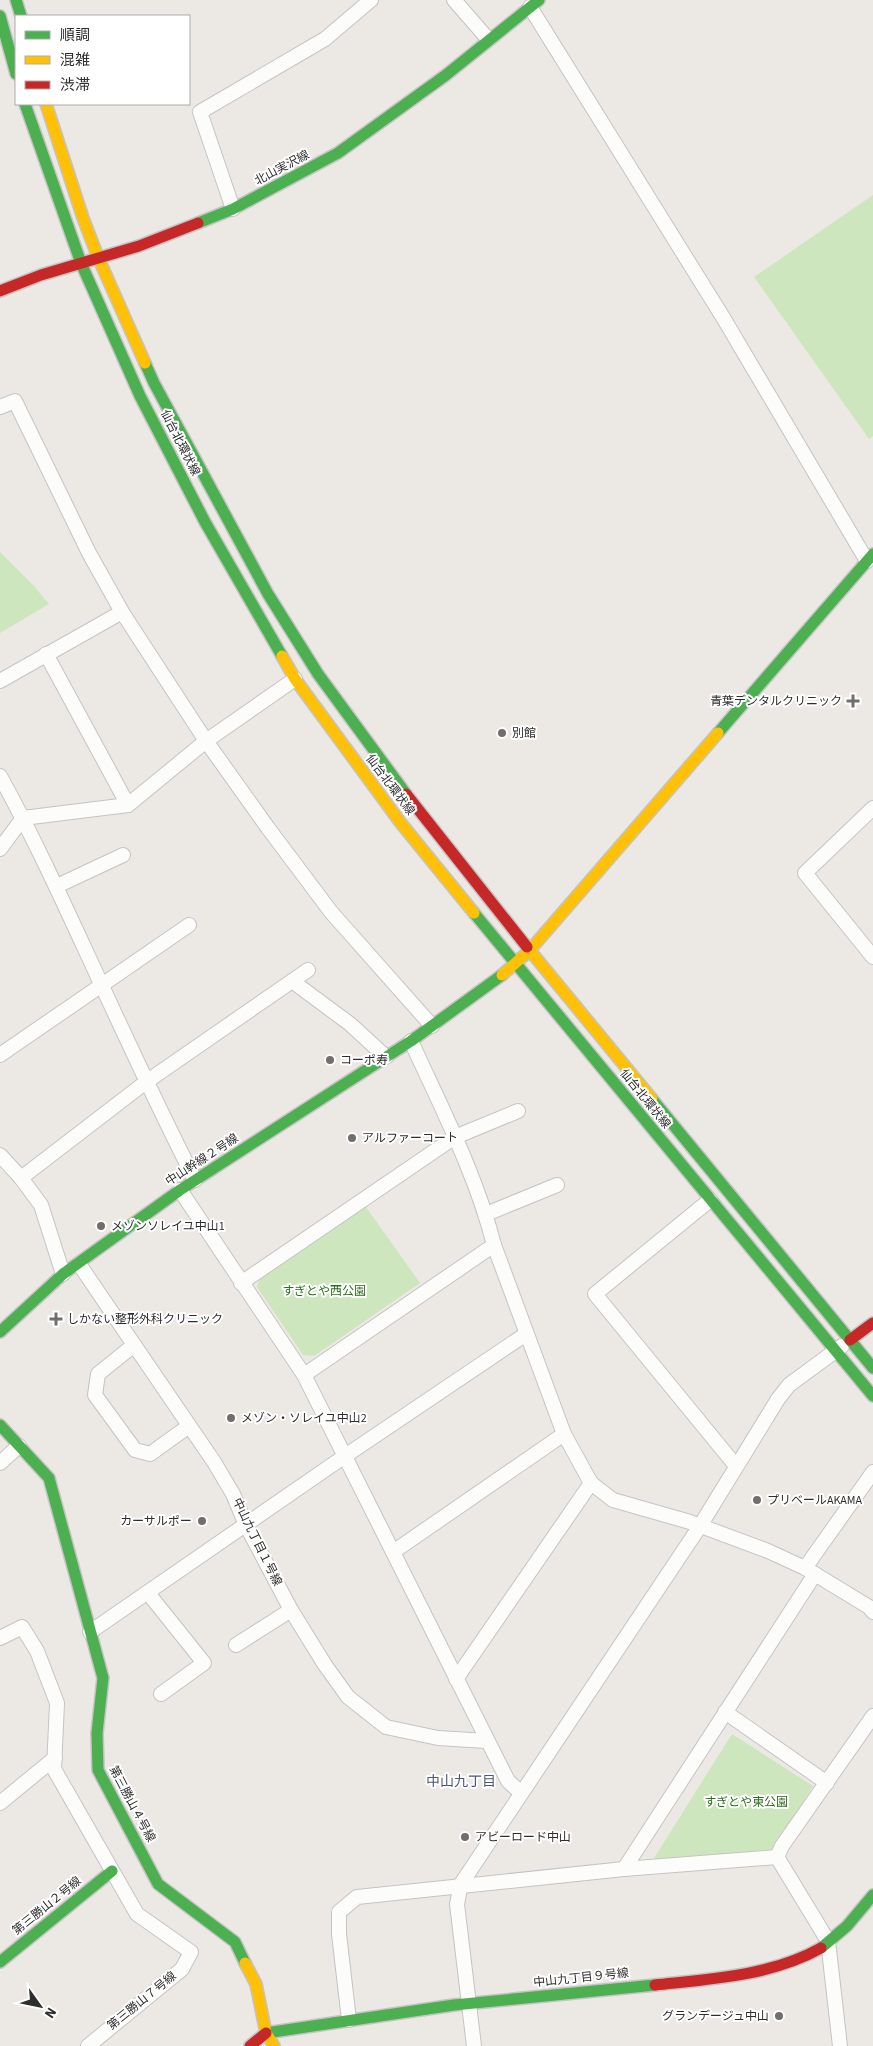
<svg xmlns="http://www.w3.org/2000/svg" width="873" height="2046" font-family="'Source Sans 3','Noto Sans JP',sans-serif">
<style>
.green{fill:#cee6be}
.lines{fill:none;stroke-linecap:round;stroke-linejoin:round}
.street-casing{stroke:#c5c4c5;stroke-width:16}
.fast-casing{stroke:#c5c4c5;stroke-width:14}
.slow-casing{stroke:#c5c4c5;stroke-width:14}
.jam-casing{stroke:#c5c4c5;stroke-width:14}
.street{stroke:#fcfcfb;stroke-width:14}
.fast{stroke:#4caf50;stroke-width:11}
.slow{stroke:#ffc107;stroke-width:11}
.jam{stroke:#c62828;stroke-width:11}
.poi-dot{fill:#706f6e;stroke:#fff;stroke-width:2}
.labels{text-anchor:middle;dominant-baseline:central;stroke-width:4;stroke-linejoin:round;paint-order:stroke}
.street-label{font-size:12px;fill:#2e2e2e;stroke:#fff}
.poi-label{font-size:12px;fill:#2e2e2e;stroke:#fff;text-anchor:start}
.park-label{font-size:12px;fill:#2c6e1b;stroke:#fff}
.neighbourhood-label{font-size:14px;fill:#4d5680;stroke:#fff}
</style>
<rect width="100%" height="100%" fill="#ece8e4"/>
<!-- green -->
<g class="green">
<path d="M 873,195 L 873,436 L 869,439 L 754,277 Z"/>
<path d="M 0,552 L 33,585 L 49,604 L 0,633 Z"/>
<path d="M 366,1207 L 420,1283 L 314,1356 L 303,1355 L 257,1287 L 261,1274 Z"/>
<path d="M 732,1734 L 813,1786 L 774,1849 L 659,1861 L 654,1858 Z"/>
</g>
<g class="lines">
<defs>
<g id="street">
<path d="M 454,0 L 488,39"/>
<path d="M 530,7 L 724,319 L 867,561"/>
<path d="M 233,209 L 200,112 L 325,39 L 371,0"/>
<path d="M 0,407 L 15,401 L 89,553 L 122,612 L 206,741 L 268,828 L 331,912 L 432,1026"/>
<path d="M 46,654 L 128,805"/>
<path d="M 0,681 L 122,612"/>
<path d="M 0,776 C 38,845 70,917 103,988 C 133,1053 163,1117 195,1180"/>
<path d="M 873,808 L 805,873 L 873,957"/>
<path d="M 0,849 L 23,818 L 128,805 L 206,741 L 295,679"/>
<path d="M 57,886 L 123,855"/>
<path d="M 292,981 L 350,1024 L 386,1057"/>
<path d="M 411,1041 C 441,1107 476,1174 494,1245 L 564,1434 L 591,1483 L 613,1500 L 690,1522 L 768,1551 L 805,1568 L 869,1607 L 873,1612"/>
<path d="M 0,1055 L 189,925"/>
<path d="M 0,1155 L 21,1178 L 41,1205 L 63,1274"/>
<path d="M 21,1178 L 146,1082 L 308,970"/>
<path d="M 180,1190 L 304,1375 L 508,1781 L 521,1793"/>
<path d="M 710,1200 L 595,1294 L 736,1466"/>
<path d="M 486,1214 L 557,1185"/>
<path d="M 79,1264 L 214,1462 L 233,1494 L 246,1525 L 291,1610 L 325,1665 L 348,1697 L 386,1727 L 438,1738 L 487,1741"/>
<path d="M 241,1283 L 455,1137 L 518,1111"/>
<path d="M 134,1345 L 98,1374 L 95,1395 L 135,1450 L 150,1454 L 189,1426"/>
<path d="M 304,1375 L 494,1245"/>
<path d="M 0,1463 L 19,1446"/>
<path d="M 393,1552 L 564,1434"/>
<path d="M 805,1568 L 873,1472"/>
<path d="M 148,1593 L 204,1663 L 161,1694"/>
<path d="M 90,1632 L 345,1456 L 526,1334"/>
<path d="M 0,1638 L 22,1627 L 37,1651 L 57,1703 L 54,1769 L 137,1914 L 191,1952 L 182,1969 L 88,2046"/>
<path d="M 236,1645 L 291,1610"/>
<path d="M 456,1679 L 591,1483"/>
<path d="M 725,1712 L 827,1783"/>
<path d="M 0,1803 L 55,1758"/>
<path d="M 624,1869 L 815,1574"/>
<path d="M 349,2020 L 339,1934 L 339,1912 L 357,1897 L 624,1869 L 777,1857"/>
<path d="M 474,2046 L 457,1904 L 461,1884 L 700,1526 L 778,1399 L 789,1385 L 842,1346"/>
<path d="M 840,2046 L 828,1941 L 777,1857 L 782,1846 L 873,1716"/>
</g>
<g id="fast">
<path d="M 16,0 L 21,16"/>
<path d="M 0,16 L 16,74"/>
<path d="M 25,104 L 81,263 L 140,396 L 205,522 L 282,656"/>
<path d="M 198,223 L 233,209 L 338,153 L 446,75 L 539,0"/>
<path d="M 145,363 L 154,383 L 268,594 L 318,674 L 406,794"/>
<path d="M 718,733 L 873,554"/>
<path d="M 474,913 L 873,1396"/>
<path d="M 652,1099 L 873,1368"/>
<path d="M 0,1332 L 63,1274 L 180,1190 L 411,1041 L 502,975"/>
<path d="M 0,1425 L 49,1478 L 103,1678 L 97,1733 L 98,1770 L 158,1884 L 235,1942 L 245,1963"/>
<path d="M 821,1948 L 847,1926 L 873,1895"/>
<path d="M 0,1962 L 112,1871"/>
<path d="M 266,2033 L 454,2005 L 655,1985"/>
</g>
<g id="slow">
<path d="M 46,104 L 83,218 L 98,257 L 145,363"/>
<path d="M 282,656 L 295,679 L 400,822 L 474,913"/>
<path d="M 527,947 L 652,1099"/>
<path d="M 502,975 L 530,950 L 718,733"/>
<path d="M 245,1963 L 256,1984 L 266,2033 L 274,2046"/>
</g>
<g id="jam">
<path d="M 0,291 L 41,275 L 139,246 L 198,223"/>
<path d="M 406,794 L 527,947"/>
<path d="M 850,1340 L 873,1323"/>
<path d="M 655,1985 C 711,1979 771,1976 821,1948"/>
<path d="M 250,2046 L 266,2033"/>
</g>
</defs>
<!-- street casing -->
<use href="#street" class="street-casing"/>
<!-- fast casing -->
<use href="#fast" class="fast-casing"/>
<!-- slow casing -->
<use href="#slow" class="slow-casing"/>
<!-- jam casing -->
<use href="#jam" class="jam-casing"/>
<!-- street -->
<use href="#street" class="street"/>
<!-- fast -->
<use href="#fast" class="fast"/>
<!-- slow -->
<use href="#slow" class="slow"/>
<!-- jam -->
<use href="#jam" class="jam"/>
</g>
<!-- markers -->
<g class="poi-dot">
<path d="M850.5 693.5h5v5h5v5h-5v5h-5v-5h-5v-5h5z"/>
<circle cx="502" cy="733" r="5"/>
<circle cx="330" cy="1060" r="5"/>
<circle cx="352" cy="1138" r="5"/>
<circle cx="101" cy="1226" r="5"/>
<path d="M53.5 1311.5h5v5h5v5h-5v5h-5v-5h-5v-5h5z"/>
<circle cx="231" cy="1418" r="5"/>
<circle cx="757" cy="1500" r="5"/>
<circle cx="202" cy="1521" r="5"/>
<circle cx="465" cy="1837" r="5"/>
<circle cx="779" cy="2016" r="5"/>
</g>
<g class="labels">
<!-- street labels -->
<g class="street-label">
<text transform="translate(282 168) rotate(-28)">北山実沢線</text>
<text transform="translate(180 443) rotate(63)">仙台北環状線</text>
<text transform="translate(390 785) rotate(53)">仙台北環状線</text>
<text transform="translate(645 1099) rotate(51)">仙台北環状線</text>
<text transform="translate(202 1160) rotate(-33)">中山幹線２号線</text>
<text transform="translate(257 1542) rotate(64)">中山九丁目１号線</text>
<text transform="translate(132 1804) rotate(62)">第三勝山４号線</text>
<text transform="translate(47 1906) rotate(-39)">第三勝山２号線</text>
<text transform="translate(581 1978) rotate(-6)">中山九丁目９号線</text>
<text transform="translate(142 2001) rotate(-39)">第三勝山７号線</text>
</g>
<!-- poi labels -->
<g class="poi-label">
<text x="842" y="701" text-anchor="end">青葉デンタルクリニック</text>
<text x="512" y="733">別館</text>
<text x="340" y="1060">コーポ寿</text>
<text x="362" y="1138">アルファーコート</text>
<text x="111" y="1226">メゾンソレイユ中山1</text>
<text x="67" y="1319">しかない整形外科クリニック</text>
<text x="241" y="1418">メゾン・ソレイユ中山2</text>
<text x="767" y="1500">プリベールAKAMA</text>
<text x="192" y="1521" text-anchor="end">カーサルポー</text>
<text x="475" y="1837">アビーロード中山</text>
<text x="769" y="2016" text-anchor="end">グランデージュ中山</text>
</g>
<!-- park labels -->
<g class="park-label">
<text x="324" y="1291">すぎとや西公園</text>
<text x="746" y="1802">すぎとや東公園</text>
</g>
<!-- neighbourhood labels -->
<g class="neighbourhood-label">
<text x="461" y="1782">中山九丁目</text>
</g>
</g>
<!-- legend -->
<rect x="15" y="15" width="175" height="90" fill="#ffffff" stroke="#ababab"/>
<rect x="25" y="31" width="25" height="8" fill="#4caf50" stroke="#ababab"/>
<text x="60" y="40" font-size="15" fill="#2e2e2e">順調</text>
<rect x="25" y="56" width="25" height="8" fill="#ffc107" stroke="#ababab"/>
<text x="60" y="65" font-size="15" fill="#2e2e2e">混雑</text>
<rect x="25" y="81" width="25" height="8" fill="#c62828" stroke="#ababab"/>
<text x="60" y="90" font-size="15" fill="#2e2e2e">渋滞</text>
<!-- north arrow -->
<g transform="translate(40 2006) rotate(123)" stroke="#ffffff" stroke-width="4" paint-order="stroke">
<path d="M0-4L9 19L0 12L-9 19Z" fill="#2e2e2e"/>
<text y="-8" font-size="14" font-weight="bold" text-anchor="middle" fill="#2e2e2e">N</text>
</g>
</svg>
